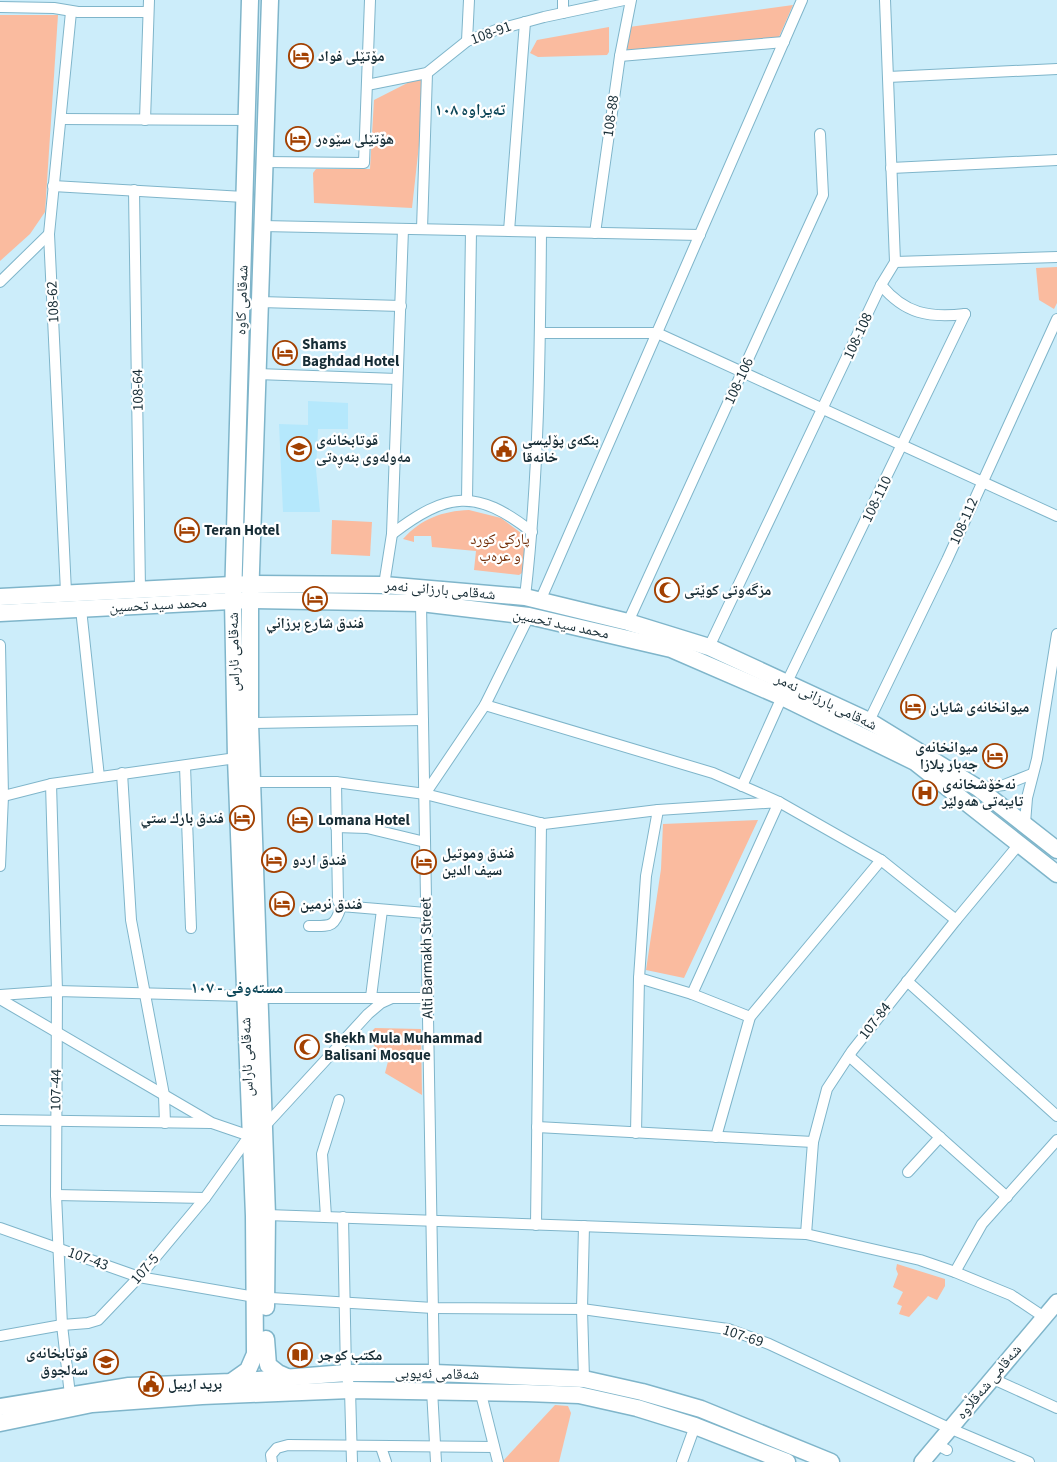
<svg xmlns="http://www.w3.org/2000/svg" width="1057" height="1462" font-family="'Source Sans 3','Noto Naskh Arabic',sans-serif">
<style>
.built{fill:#b5e8fc}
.green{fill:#fabb9f}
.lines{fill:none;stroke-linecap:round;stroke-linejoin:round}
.street-casing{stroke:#7fb5ca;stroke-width:12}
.secondary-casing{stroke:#7fb5ca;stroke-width:18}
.primary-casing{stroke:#7fb5ca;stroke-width:19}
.street{stroke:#fff;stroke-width:10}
.secondary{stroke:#fff;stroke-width:15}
.primary{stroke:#fff;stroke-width:16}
.labels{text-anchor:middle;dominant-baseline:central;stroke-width:4.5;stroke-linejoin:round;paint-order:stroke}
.street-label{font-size:15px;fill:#172d36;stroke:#fff}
.poi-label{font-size:15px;font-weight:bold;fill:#172d36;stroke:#fff;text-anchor:start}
.park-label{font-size:15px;fill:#732e08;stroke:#fff}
.neighbourhood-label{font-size:16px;font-weight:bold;fill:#0c4658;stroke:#fff}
</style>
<rect width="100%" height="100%" fill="#ccedfa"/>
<!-- built -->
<path class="built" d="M 308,401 L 348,403 L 348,429 L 318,429 L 316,469 L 320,512 L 283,512 L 279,424 L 308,425 Z"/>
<!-- green -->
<g class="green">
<path d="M 793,5 L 779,37 L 626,50 L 629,27 Z"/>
<path d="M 0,15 L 58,15 L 45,212 L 30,234 L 0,261 Z"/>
<path d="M 609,27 L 609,52 L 607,55 L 538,57 L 530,53 L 537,40 Z"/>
<path d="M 427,73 L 412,208 L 314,203 L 313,173 L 316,169 L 370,169 L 374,100 Z"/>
<path d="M 1057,267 L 1057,303 L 1054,309 L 1039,300 L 1036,268 Z"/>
<path d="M 469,510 L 501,518 L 525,536 L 525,571 L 519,575 L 474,570 L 476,551 L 432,547 L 431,536 L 414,536 L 414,542 L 403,539 C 421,519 442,511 469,510 Z"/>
<path d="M 332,520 L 372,522 L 370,556 L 331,554 Z"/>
<path d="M 758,820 L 684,978 L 646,970 L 661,869 L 663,824 Z"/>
<path d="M 375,1028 L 421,1029 L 422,1095 L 385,1073 L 391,1050 L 377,1050 L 368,1035 Z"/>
<path d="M 897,1264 L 945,1279 L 945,1286 L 937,1300 L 928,1296 L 909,1317 L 899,1314 L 902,1306 L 897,1304 L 903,1292 L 893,1287 L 898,1274 L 896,1269 Z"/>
<path d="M 555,1405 L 568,1406 L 571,1413 L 559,1462 L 502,1462 Z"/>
</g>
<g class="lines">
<defs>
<g id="street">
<path d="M 0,7 L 54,8 L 78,12 L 148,12"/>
<path d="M 563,13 L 563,0"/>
<path d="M 467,41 L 469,0"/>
<path d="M 620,56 L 784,42"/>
<path d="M 888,77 L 1057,69"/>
<path d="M 367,85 L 427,73 L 467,41 L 496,30 L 544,17 L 624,0"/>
<path d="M 61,119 L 247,120"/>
<path d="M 145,120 L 149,0"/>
<path d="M 264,162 L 364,163 L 370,0"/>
<path d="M 891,168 L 1057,160"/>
<path d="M 53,186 L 244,197"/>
<path d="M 134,190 L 140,589"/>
<path d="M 262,226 L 700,235"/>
<path d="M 422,229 L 427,73"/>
<path d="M 509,231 L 525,22"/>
<path d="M 595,233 L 620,56 L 631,0"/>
<path d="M 895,262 L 1057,257"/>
<path d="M 0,282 L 49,234"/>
<path d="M 881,285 C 905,314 929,318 965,314"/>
<path d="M 260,302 L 401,306"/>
<path d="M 540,333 L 657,333 L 1057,516"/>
<path d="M 257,374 L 397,379"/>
<path d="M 467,500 L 471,231"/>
<path d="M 392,534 C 447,492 476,488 532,532"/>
<path d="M 384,585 L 392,534 L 403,229"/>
<path d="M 66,592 L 49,234 L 71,12"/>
<path d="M 525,597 C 539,476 540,354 541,232"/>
<path d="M 540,601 L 802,0"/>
<path d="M 421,603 L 434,1373"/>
<path d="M 81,609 L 99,777"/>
<path d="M 628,622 L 823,195 L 820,134"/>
<path d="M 0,645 L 3,796 L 0,866"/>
<path d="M 709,647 L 881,285 L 895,262 L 885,0"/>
<path d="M 787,682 L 965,314"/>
<path d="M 485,705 L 713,773 L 779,802 L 881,860 L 956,920"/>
<path d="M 869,721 L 947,560 L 1057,319"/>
<path d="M 250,723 L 423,720"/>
<path d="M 185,766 L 191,928"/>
<path d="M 122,773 L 131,920 L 164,1095 L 165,1123"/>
<path d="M 252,782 L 336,782 L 425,794 L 544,824 L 658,810 L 779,802 L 692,994"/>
<path d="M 51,784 L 57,991 L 56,1195 L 62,1325 L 70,1395"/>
<path d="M 742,786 L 782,697"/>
<path d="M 978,788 L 1004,785 L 1032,774"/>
<path d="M 425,794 L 485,705 L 529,616"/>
<path d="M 0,797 L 51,784 L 236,758"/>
<path d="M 1025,823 L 1027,798 L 1037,759 L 1057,634"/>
<path d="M 336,827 L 367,828 L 425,842"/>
<path d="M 341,906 L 426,913"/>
<path d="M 309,926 C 330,926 335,928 341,906 L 338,901 L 336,782"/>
<path d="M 639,978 L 692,994 L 750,1017"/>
<path d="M 907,981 L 1057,1116"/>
<path d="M 0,995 L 57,991 L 245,996"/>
<path d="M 371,997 L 382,910"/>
<path d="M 259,998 L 428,998"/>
<path d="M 0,999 L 212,1123 L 250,1136"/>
<path d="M 849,1056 L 1007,1197"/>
<path d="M 0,1120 L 211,1123"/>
<path d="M 537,1127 L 813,1142"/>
<path d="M 263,1128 L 368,1014 L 381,1003 L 392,998"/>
<path d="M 636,1133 L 639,978 L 646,876 L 658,810"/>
<path d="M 716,1137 L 750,1017 L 881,860"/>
<path d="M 908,1172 L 940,1137"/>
<path d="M 56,1195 L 205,1198"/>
<path d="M 267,1215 L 806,1234 L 920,1260 L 955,1272 L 1011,1295 L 1044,1317"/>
<path d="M 326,1217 L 322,1154 L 339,1100"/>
<path d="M 343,1217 L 346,1373 L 350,1390 L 352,1462"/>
<path d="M 536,1225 L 541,823"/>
<path d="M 584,1226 L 582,1309 L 584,1379"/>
<path d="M 0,1228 L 139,1277 L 255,1297 L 433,1308 L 582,1309 L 728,1329 L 769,1344 L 949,1428 L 1029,1462"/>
<path d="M 806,1234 L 813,1142 L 827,1089 L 852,1051 L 956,920 L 1020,843"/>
<path d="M 955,1272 L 982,1224 L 1057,1140"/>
<path d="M 0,1336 L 62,1325 L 88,1323 L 98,1320 L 139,1277 L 205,1198 L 250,1135"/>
<path d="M 991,1378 L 1057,1408"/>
<path d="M 432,1390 L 436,1462"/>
<path d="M 480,1390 L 498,1462"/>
<path d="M 936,1444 L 947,1450"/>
<path d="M 381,1447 L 386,1462"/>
<path d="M 272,1462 L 271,1455 L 277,1448 L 288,1445 L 494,1447"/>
<path d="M 682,1462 L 695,1426"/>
</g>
<path id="secondary" d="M 922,1462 L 1057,1302"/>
<g id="primary">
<path d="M 0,597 L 251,584 L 384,585 L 525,597 L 628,622 L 709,647 L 869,721 L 978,788 L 1057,850"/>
<path d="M 0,613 L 250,600 L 421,603 L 529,616 L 671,649 L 782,697 L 915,762 L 1057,874"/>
<path d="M 266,1307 L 267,1215 L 250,723 L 250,600 L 270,0"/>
<path d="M 266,1339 L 268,1365 L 278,1373 L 287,1377"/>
<path d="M 231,1382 L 248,1370 L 255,1354 L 254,1216 L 236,758 L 233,600 L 250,0"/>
<path d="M 0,1407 L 129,1386 L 231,1382 L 346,1373 L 434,1373 L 584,1379 L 642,1392 L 701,1409 L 831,1462"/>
<path d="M 0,1423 L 92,1404 L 202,1396 L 350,1390 L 526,1393 L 579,1395 L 637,1408 L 695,1426 L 787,1462"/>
</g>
</defs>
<!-- street casing -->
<use href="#street" class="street-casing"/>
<!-- secondary casing -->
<use href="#secondary" class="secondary-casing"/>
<!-- primary casing -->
<use href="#primary" class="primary-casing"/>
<!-- street -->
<use href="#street" class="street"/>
<!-- secondary -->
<use href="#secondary" class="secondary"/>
<!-- primary -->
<use href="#primary" class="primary"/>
</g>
<!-- icons -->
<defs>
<symbol id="hotel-ring" viewBox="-11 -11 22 22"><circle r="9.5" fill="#fff" stroke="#a24001" stroke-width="1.5"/><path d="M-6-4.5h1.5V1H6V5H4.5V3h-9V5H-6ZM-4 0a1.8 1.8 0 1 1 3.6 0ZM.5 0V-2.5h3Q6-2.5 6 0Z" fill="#a24001"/></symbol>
<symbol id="school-ring" viewBox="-11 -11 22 22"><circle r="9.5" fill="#fff" stroke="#a24001" stroke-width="1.5"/><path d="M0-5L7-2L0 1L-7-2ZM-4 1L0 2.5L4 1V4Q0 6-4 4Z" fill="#a24001"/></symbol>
<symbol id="civic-ring" viewBox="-11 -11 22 22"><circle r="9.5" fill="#fff" stroke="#a24001" stroke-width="1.5"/><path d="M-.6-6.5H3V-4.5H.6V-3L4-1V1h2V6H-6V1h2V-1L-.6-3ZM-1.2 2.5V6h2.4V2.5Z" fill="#a24001"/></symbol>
<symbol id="mosque-ring" viewBox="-11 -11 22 22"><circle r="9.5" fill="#fff" stroke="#a24001" stroke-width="1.5"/><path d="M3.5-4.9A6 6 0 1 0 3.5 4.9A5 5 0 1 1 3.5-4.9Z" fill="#a24001"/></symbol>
<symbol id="hospital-ring" viewBox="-11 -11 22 22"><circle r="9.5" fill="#fff" stroke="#a24001" stroke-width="1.5"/><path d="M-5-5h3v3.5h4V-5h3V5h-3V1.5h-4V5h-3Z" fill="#a24001"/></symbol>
<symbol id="library-ring" viewBox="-11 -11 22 22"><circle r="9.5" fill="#fff" stroke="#a24001" stroke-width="1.5"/><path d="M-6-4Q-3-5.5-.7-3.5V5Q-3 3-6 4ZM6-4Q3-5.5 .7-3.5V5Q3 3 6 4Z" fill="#a24001"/></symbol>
</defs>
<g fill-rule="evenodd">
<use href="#hotel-ring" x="287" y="42" width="28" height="28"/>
<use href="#hotel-ring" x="284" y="125" width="28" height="28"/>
<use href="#hotel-ring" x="271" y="339" width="28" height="28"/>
<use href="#school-ring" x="285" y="435" width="28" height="28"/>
<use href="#civic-ring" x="490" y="435" width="28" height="28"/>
<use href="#hotel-ring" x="173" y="516" width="28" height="28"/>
<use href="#mosque-ring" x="653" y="576" width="28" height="28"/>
<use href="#hotel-ring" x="301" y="585" width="28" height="28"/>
<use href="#hotel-ring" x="899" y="693" width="28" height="28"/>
<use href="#hotel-ring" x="981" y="742" width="28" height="28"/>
<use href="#hospital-ring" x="911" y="779" width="28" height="28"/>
<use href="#hotel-ring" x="228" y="804" width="28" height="28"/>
<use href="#hotel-ring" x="286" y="806" width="28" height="28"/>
<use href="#hotel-ring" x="260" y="846" width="28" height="28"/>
<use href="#hotel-ring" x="410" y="848" width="28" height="28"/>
<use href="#hotel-ring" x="268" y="890" width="28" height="28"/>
<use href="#mosque-ring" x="293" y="1033" width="28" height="28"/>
<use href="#library-ring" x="286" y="1341" width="28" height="28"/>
<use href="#school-ring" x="92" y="1348" width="28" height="28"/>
<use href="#civic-ring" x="137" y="1370" width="28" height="28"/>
</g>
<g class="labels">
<!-- street labels -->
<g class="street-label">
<text transform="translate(491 33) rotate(-20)">108-91</text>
<text transform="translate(611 116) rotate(-82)">108-88</text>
<text transform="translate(242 300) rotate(-88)">شەقامی کاوە</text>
<text transform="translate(53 302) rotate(-93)">108-62</text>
<text transform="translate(858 336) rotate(-65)">108-108</text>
<text transform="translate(739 381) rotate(-65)">108-106</text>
<text transform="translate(138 390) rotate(-91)">108-64</text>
<text transform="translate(877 499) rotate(-64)">108-110</text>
<text transform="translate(964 521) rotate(-66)">108-112</text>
<text transform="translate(440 590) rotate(5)">شەقامی بارزانی نەمر</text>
<text transform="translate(158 605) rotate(-3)">محمد سید تحسین</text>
<text transform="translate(561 624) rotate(12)">محمد سید تحسین</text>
<text transform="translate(234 652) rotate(-91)">شەقامی ئاراس</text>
<text transform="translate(826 702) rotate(26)">شەقامی بارزانی نەمر</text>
<text transform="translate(427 958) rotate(-91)">Alti Barmakh Street</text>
<text transform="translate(875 1021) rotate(-52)">107-84</text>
<text transform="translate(247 1057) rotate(-92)">شەقامی ئاراس</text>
<text transform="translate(56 1090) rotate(-89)">107-44</text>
<text transform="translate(88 1259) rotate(20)">107-43</text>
<text transform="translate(145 1269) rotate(-49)">107-5</text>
<text transform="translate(743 1336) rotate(18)">107-69</text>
<text transform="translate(437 1374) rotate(1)">شەقامی ئەیوبی</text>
<text transform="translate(989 1382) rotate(-50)">شەقامی شەقڵاوە</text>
</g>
<!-- poi labels -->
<g class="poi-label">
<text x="318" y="56">مۆتێلی فواد</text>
<text x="316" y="139">هۆتێلی سێوەر</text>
<text x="302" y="344">Shams<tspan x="302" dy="17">Baghdad Hotel</tspan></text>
<text x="316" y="440">قوتابخانەی<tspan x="316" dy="17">مەولەوی بنەڕەتی</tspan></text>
<text x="522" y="440">بنکەی پۆلیسی<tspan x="522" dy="17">خانەقا</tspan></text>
<text x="204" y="530">Teran Hotel</text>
<text x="684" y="590">مزگەوتی کوێتی</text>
<text x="315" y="623" text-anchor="middle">فندق شارع برزاني</text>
<text x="930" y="707">میوانخانەی شایان</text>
<text x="978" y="747" text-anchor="end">میوانخانەی<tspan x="978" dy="17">جەبار پلازا</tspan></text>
<text x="942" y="784">نەخۆشخانەی<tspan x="942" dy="17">تایبەتی هەولێر</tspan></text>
<text x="224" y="818" text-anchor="end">فندق بارك ستي</text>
<text x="318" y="820">Lomana Hotel</text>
<text x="442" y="853">فندق وموتيل<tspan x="442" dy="17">سيف الدين</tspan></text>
<text x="292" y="860">فندق اردو</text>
<text x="300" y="904">فندق نرمين</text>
<text x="324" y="1038">Shekh Mula Muhammad<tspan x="324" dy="17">Balisani Mosque</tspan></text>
<text x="88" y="1353" text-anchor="end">قوتابخانەی<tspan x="88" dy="17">سەلجوق</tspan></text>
<text x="318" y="1355">مكتب كوجر</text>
<text x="168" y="1384">بريد اربيل</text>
</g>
<!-- park labels -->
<g class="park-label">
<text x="500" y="539">پاركی كورد<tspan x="500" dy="17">و عرەب</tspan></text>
</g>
<!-- neighbourhood labels -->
<g class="neighbourhood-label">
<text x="470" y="110">تەیراوە ١٠٨</text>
<text x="237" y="988">مستەوفی - ١٠٧</text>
</g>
</g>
</svg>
